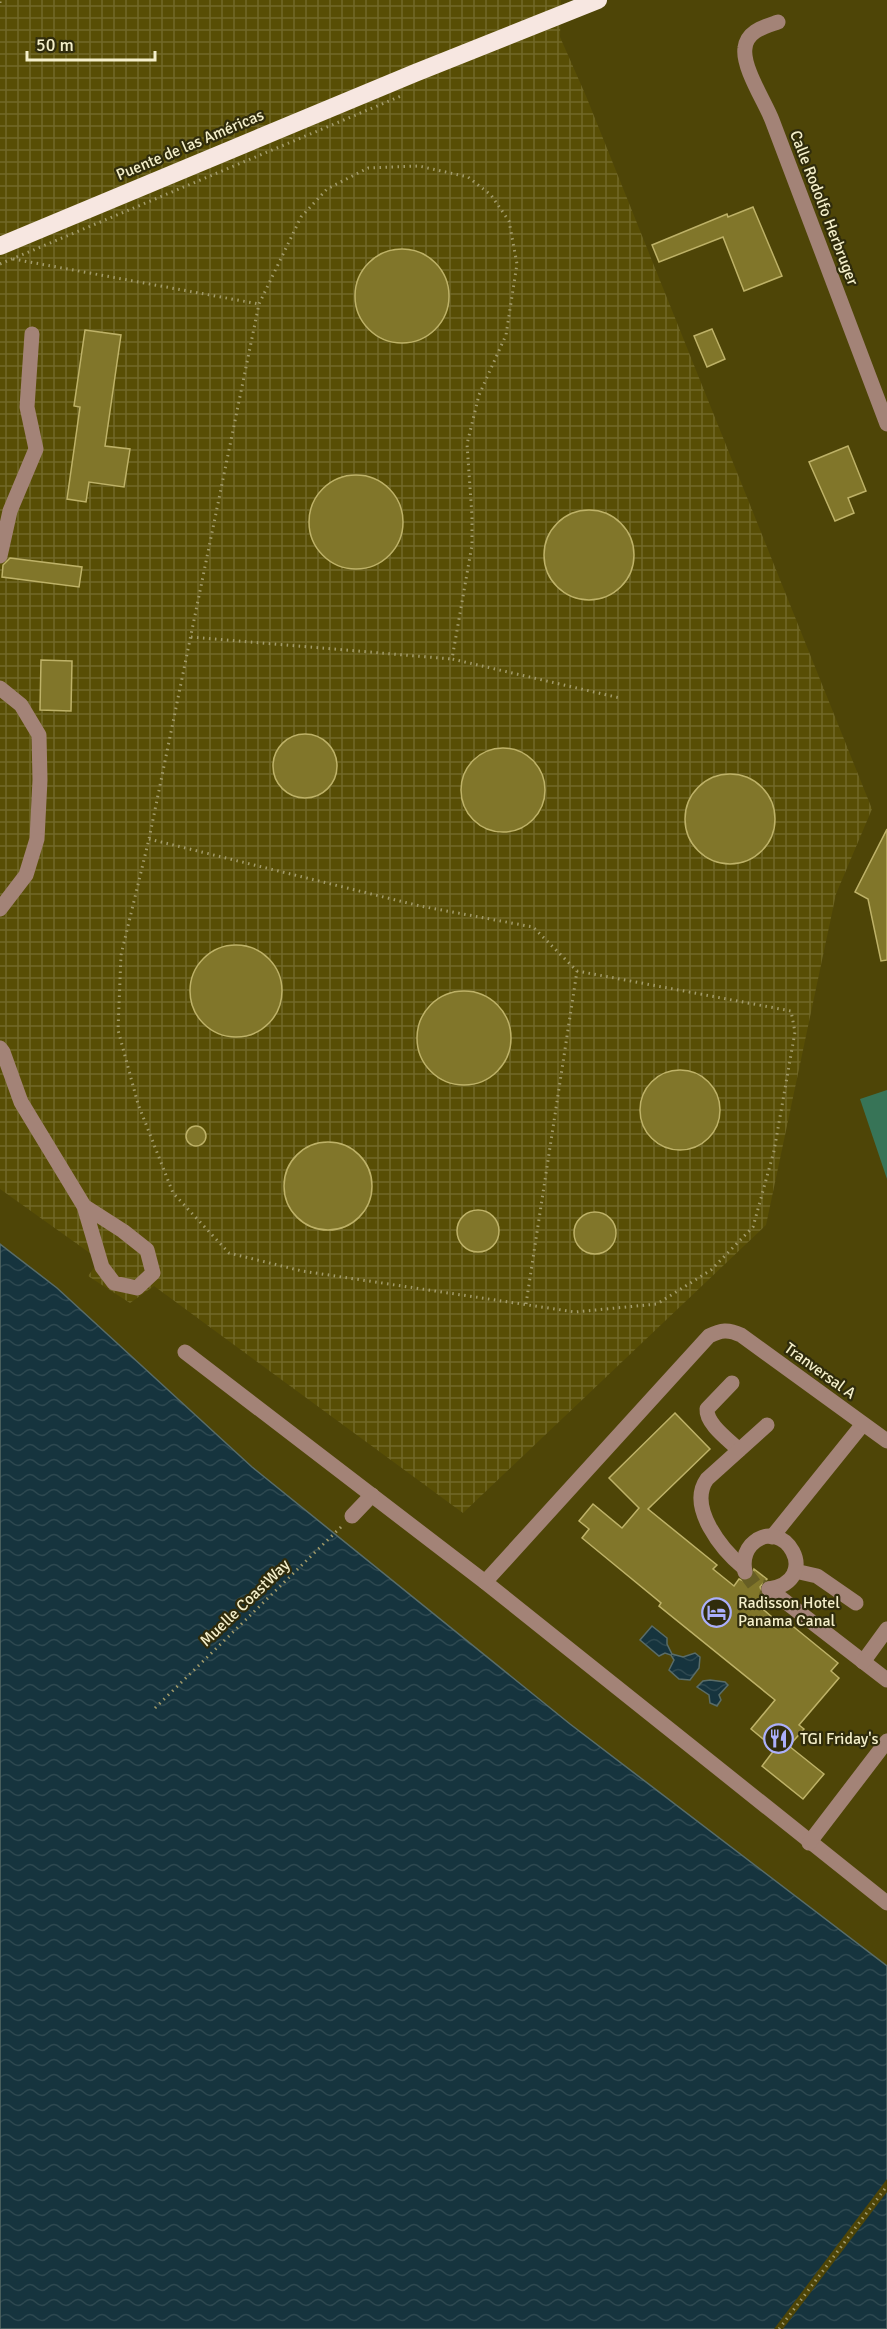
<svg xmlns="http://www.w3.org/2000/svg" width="887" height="2329" font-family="Signika,sans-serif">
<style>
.industrial{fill:url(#industrial-grid)}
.pitch{fill:#377457}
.water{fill:url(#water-waves);stroke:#596c68;stroke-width:1.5}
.pier{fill:#4e4507}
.building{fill:#81762a;stroke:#beb268;stroke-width:1.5}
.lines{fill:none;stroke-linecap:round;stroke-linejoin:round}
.minor-tunnel{stroke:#675e24;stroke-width:15;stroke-dasharray:15 8;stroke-linecap:butt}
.path{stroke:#a29b6a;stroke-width:3;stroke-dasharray:1.5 4.5;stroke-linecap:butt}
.minor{stroke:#a38377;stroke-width:15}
.highway{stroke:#f7e7e1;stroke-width:18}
.path-bridge{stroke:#a29b6a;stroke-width:3;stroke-dasharray:1.5 4.5;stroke-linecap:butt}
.labels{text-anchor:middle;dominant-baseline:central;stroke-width:4.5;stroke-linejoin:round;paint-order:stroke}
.street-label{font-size:16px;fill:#f4efca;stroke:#302c0c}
.poi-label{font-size:16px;fill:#f4efca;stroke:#302c0c;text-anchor:start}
</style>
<defs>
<pattern id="industrial-grid" width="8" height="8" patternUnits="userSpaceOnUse" patternTransform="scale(1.5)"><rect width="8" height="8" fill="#584e05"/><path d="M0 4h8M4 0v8" fill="none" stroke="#716828"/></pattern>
<pattern id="water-waves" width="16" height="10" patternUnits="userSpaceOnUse" patternTransform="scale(1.5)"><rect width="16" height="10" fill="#16343e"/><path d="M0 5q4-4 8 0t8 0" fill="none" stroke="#2d4850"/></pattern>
</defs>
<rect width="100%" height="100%" fill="#4e4507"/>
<!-- industrial -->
<path class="industrial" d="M 0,0 L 561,0 L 560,37 L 586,96 L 872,809 L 836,894 L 766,1225 L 463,1513 L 154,1286 L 130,1303 L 88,1276 L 96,1265 L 94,1256 L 0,1189 Z"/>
<!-- pitch -->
<path class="pitch" d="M 887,1090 L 887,1179 L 860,1099 Z"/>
<!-- water -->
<g class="water">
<path d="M 0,1244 L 57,1288 L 252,1467 L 570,1724 L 887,1966 L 887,2329 L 0,2329 Z"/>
<path d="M 652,1626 L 667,1638 L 667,1644 L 672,1654 L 683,1657 L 695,1653 L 700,1657 L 699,1668 L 690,1680 L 679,1679 L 669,1670 L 674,1660 L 671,1655 L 665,1653 L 659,1656 L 640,1640 Z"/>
<path d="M 710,1680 L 725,1682 L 728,1685 L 719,1695 L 721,1700 L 717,1706 L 710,1703 L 709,1695 L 697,1687 L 703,1681 Z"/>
</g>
<!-- pier -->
<path class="pier" d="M 887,2179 L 887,2192 L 783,2329 L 774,2329 Z"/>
<!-- building -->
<g class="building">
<path d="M 753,207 L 782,276 L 744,291 L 723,237 L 659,262 L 652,245 L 727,214 L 728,217 Z"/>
<circle cx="402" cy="296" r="47"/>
<path d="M 712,329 L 725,359 L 707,367 L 694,336 Z"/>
<path d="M 85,330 L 121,335 L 105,446 L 130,449 L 124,487 L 89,482 L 86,502 L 67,499 L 80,407 L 74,406 Z"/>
<path d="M 848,446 L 866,491 L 848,498 L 854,513 L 835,521 L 809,462 Z"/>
<circle cx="356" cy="522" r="47"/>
<circle cx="589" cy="555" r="45"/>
<path d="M 10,558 L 82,567 L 79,587 L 2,577 L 3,565 Z"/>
<path d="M 41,660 L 72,661 L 71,711 L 40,710 Z"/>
<circle cx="305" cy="766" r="32"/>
<circle cx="503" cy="790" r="42"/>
<circle cx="730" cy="819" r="45"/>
<path d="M 887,829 L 887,960 L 881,961 L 868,899 L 855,892 Z"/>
<circle cx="236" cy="991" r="46"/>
<circle cx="464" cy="1038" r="47"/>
<circle cx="680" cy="1110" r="40"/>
<circle cx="196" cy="1136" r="10"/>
<circle cx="328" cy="1186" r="44"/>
<circle cx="478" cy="1231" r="21"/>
<circle cx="595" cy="1233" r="21"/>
<path d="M 675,1413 L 710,1449 L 648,1509 L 717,1565 L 713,1569 L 734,1586 L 739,1579 L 746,1582 L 752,1579 L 754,1569 L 767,1579 L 760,1587 L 763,1597 L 757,1604 L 780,1624 L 784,1619 L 838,1663 L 831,1671 L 839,1678 L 799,1725 L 804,1729 L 789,1746 L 824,1774 L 803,1799 L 762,1766 L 775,1749 L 751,1729 L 775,1700 L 659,1606 L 661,1603 L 582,1538 L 589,1529 L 579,1521 L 593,1504 L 622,1528 L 639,1508 L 609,1478 Z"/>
</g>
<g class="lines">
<!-- minor-tunnel -->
<path class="minor-tunnel" d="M 745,1572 L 754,1584 L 769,1589"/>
<!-- path -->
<g class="path">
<path d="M 0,3 L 0,0"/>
<path d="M 13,259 L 259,304"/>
<path d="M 191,637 L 452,659"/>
<path d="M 149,839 L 420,906 L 533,927 L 577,971 L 791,1011 L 795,1032 L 774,1151 L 753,1227 L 711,1270 L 657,1304 L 575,1312 L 302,1271 L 229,1253 L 173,1193 L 138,1104 L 118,1030 L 121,955 L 149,839 L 259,304 L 301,217 L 327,189 L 368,168 L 419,166 L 468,177 L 491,195 L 509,221 L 517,264 L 506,335 L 479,395 L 467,444 L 472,516 L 472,545 L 452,659 L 620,698"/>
<path d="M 526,1304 L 577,971"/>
<path d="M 155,1708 L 342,1526"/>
<path d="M 779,2329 L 887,2186"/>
</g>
<!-- minor -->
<g class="minor">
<path d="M 778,22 C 764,27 747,31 745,48 C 742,67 765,102 772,120 C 811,221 848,323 887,424"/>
<path d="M 0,556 L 10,511 L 36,449 L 27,407 L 32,334"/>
<path d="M 0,688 L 21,705 L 39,735 L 40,780 L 37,839 L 26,875 L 0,909"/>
<path d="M 0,1048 L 3,1052 L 21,1102 L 84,1206 L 102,1267 L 114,1283 L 137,1288 L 153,1273 L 147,1250 L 123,1231 L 84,1206"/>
<path d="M 185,1352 L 485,1582 L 887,1903"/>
<path d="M 732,1383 L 707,1409 C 706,1424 729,1440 739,1450"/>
<path d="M 352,1516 L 372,1495"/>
<path d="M 772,1537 L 863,1424"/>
<path d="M 744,1568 C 722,1550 687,1507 707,1479 L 767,1425"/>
<path d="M 795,1571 L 817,1576 L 856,1603"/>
<path d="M 745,1572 C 743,1562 744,1553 751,1545 C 783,1512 824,1580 769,1589"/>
<path d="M 485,1582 L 709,1336 C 721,1330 728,1329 741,1335 L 887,1441"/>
<path d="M 769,1589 L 887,1680"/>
<path d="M 863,1662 L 887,1629"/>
<path d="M 809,1843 L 887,1741"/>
</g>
<!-- highway -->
<path class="highway" d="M 0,246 L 415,73 L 598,0"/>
<!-- path-bridge -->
<path class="path-bridge" d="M 0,264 L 401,96"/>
</g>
<!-- icons -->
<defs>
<symbol id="hotel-ring" viewBox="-11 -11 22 22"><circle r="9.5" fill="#302c0c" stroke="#abaffb" stroke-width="1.5"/><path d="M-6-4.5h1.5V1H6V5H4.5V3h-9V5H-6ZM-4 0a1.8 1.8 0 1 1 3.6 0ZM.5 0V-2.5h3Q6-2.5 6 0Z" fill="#abaffb"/></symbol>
<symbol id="restaurant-ring" viewBox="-11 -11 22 22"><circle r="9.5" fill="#302c0c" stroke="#abaffb" stroke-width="1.5"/><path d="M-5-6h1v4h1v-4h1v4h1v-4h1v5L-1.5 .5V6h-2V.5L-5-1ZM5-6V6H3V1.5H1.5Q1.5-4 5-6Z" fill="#abaffb"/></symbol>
</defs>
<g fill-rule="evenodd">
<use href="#hotel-ring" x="700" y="1596" width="33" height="33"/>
<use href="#restaurant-ring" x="762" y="1722" width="33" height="33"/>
</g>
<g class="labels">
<!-- street labels -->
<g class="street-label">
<text transform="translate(190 145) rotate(-23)">Puente de las Américas</text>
<text transform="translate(824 208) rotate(69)">Calle Rodolfo Herbruger</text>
<text transform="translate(820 1371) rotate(36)">Tranversal A</text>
<text transform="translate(245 1603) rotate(-44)">Muelle CoastWay</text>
</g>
<!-- poi labels -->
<g class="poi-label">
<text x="738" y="1603">Radisson Hotel<tspan x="738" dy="18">Panama Canal</tspan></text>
<text x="800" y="1739">TGI Friday's</text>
</g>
</g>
<!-- scale -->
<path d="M27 51v9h128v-9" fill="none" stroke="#f4efca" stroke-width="3"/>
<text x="36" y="51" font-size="18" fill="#f4efca" stroke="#302c0c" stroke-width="4.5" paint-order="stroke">50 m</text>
</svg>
